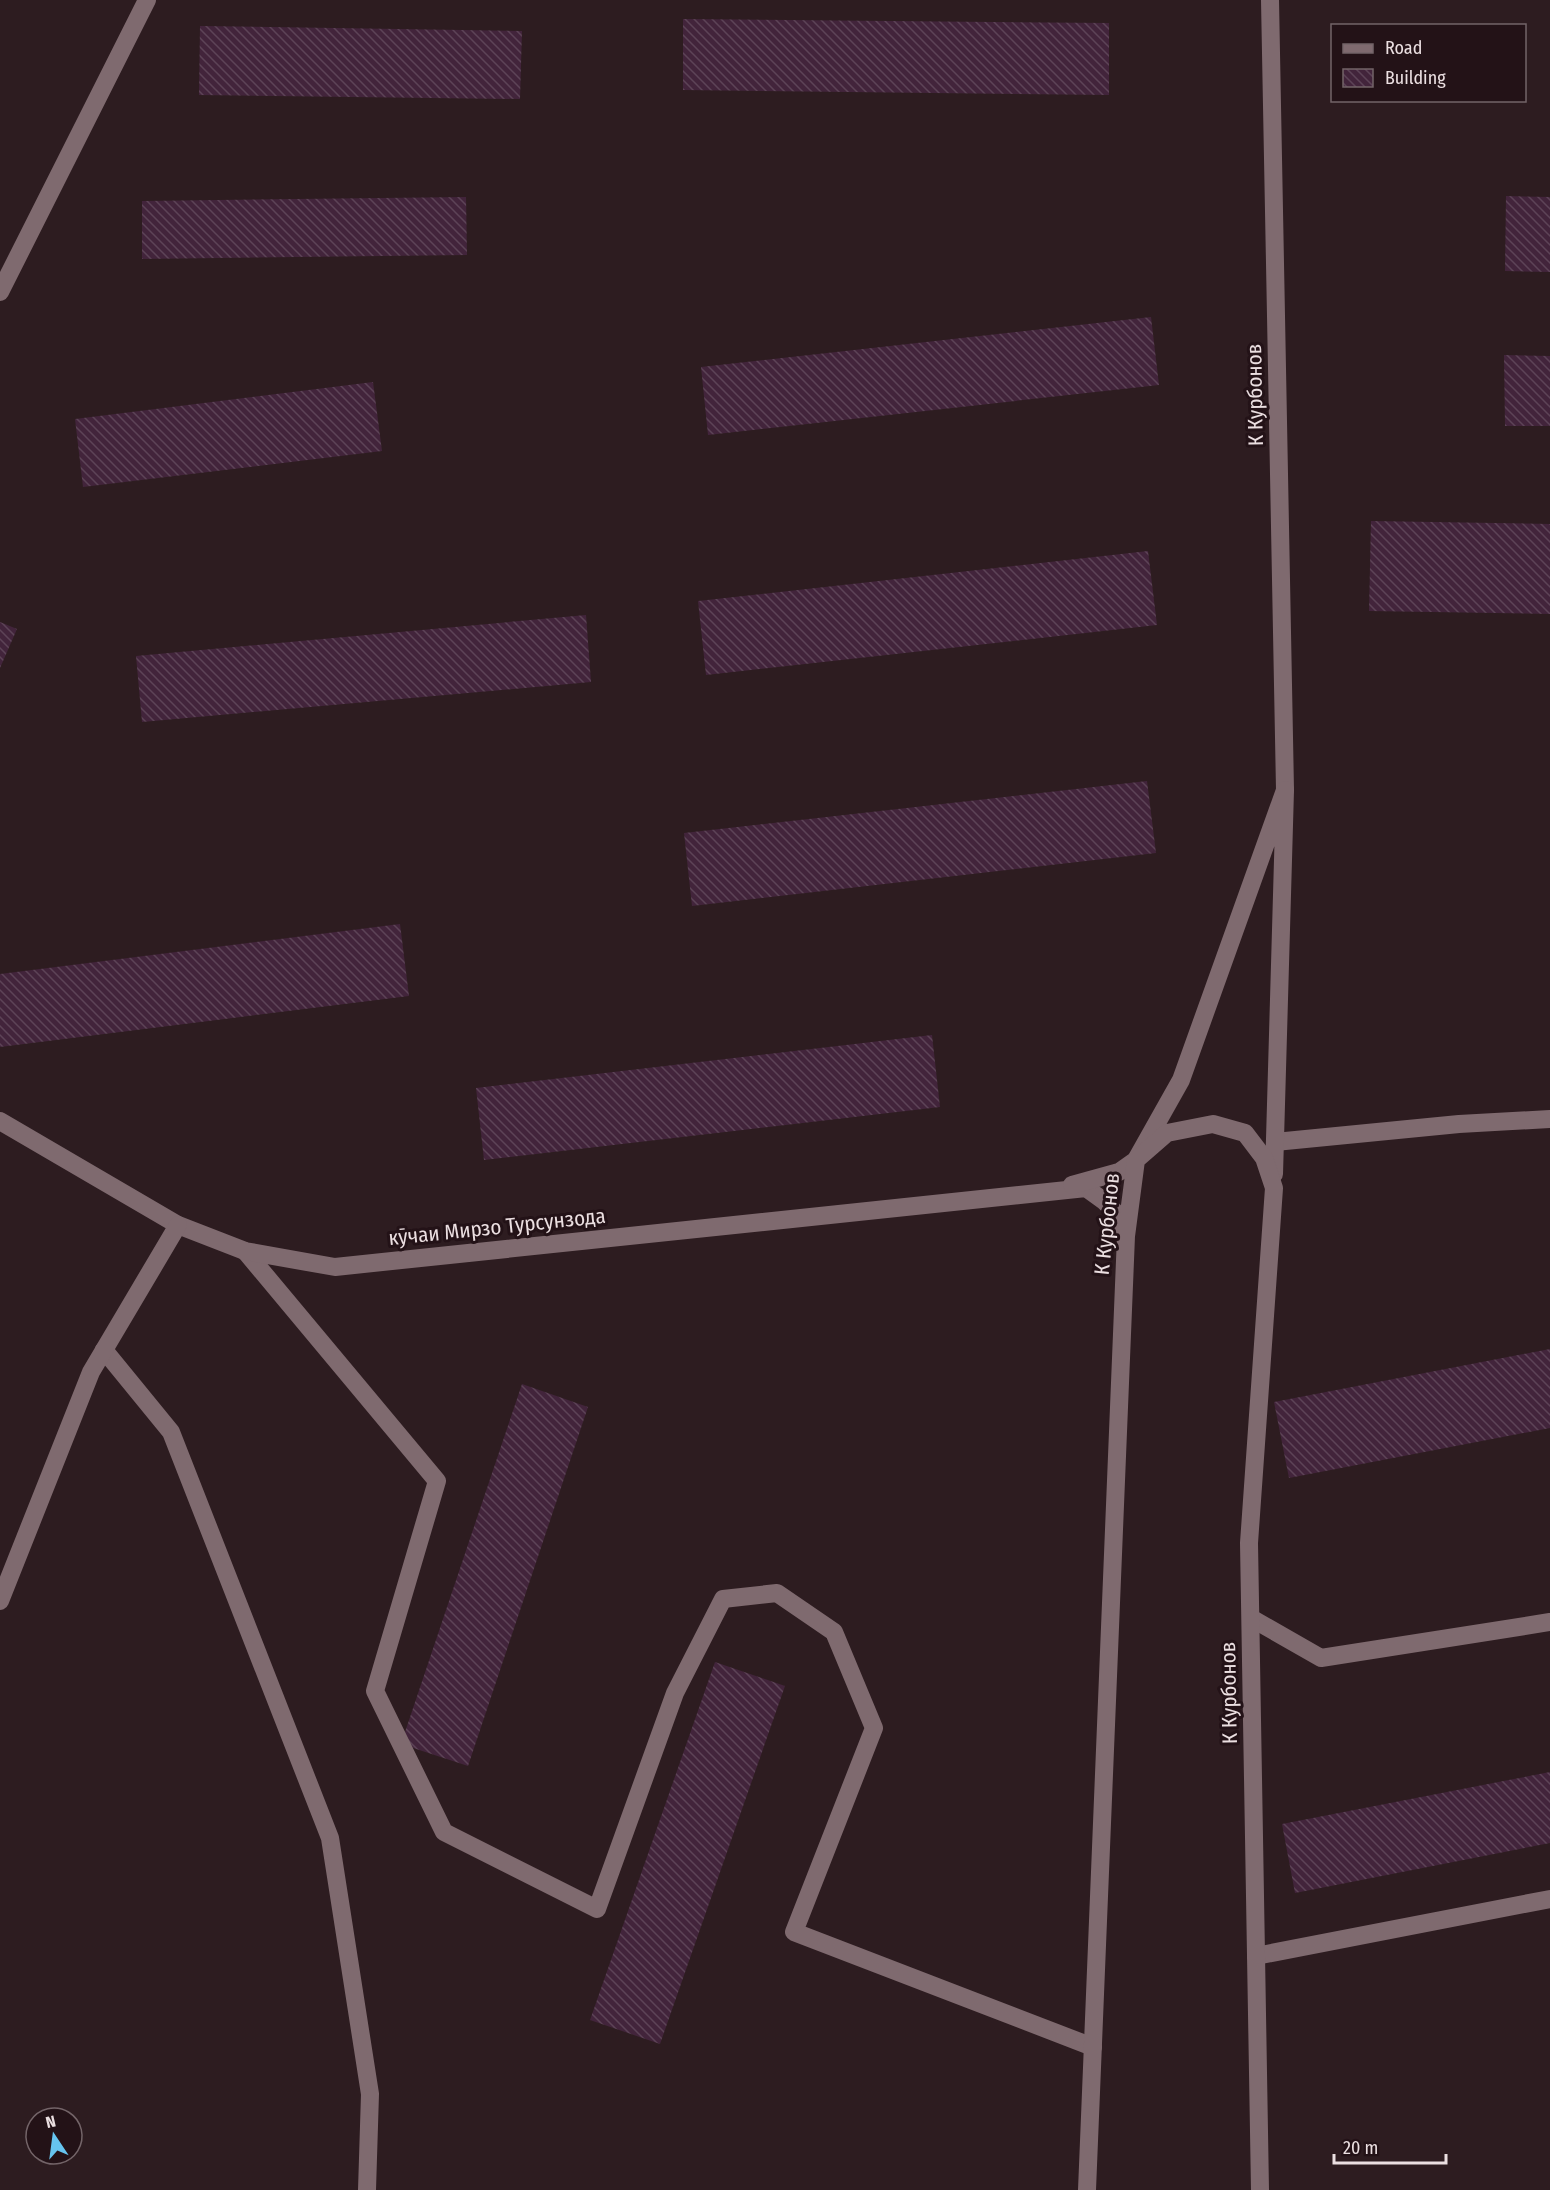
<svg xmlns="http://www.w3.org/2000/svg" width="1550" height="2190" font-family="'Fira Sans Condensed',sans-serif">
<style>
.building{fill:url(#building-back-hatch)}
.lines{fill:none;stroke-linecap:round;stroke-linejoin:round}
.service{stroke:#7f6a6f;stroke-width:18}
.minor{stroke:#7f6a6f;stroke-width:18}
.labels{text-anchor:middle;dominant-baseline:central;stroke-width:6;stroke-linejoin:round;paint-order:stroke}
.street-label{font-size:21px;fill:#ebdfe1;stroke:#231217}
</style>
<defs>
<pattern id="building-back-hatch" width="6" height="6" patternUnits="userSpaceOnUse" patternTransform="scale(1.5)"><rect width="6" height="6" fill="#42243b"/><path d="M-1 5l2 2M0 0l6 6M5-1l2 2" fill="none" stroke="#5d4357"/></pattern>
</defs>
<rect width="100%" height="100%" fill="#2d1c20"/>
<!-- building -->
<g class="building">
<path d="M 683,19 L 1109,23 L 1109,95 L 683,90 Z"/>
<path d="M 200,26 L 522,31 L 520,99 L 199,95 Z"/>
<path d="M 1506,196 L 1550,197 L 1550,272 L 1505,271 Z"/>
<path d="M 466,197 L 467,255 L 142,259 L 142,201 Z"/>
<path d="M 1151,317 L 1159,385 L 708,435 L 701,367 Z"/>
<path d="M 1504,355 L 1550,356 L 1550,426 L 1505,426 Z"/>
<path d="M 373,382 L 382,451 L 83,487 L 75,419 Z"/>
<path d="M 1371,521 L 1550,524 L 1550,614 L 1369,611 Z"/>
<path d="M 1148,551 L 1157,625 L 706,675 L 698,601 Z"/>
<path d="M 586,615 L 591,682 L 142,722 L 136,656 Z"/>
<path d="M 0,622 L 17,629 L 0,668 Z"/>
<path d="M 1147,781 L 1156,853 L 692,906 L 684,833 Z"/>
<path d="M 400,924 L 409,996 L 0,1047 L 0,974 Z"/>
<path d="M 932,1035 L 940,1107 L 484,1160 L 476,1088 Z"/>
<path d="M 1550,1349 L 1550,1428 L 1289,1478 L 1274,1402 Z"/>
<path d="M 522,1384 L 588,1407 L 468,1766 L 401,1744 Z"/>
<path d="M 715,1662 L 785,1686 L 660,2044 L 590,2020 Z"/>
<path d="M 1550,1772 L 1550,1843 L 1295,1893 L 1282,1824 Z"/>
</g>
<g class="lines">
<!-- service -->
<g class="service">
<path d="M 245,1251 L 437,1481 L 375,1691 L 444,1832 L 597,1909 L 675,1693 L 723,1599 L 777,1593 L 834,1632 L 874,1728 L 794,1932 L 1093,2047"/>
<path d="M 1251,1618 L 1321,1658 L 1550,1622"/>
<path d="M 1256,1956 L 1550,1899"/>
</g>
<!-- minor -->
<g class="minor">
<path d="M 1270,0 L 1285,790"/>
<path d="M 0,292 L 147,0"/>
<path d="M 0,1121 L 178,1225 L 245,1251 L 335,1267 L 1086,1188 L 1104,1201 L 1117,1214 L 1125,1233"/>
<path d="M 1275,1142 L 1459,1124 L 1550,1119"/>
<path d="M 1072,1185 L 1119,1172 L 1136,1160 L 1181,1080 L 1285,790 L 1274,1174"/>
<path d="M 104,1350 L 171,1432 L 330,1838 L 370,2094 L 367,2190"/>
<path d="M 0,1601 L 91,1372 L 178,1225"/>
<path d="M 1087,2190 L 1126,1236 L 1136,1160 L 1167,1133 L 1213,1124 L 1245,1133 L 1264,1158 L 1274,1188 L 1249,1543 L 1260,2190"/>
</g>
</g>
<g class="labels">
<!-- street labels -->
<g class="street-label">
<text transform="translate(1255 395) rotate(-91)">К Курбонов</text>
<text transform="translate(1107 1224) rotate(-84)">К Курбонов</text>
<text transform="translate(497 1227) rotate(-6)">кӯчаи Мирзо Турсунзода</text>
<text transform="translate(1229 1693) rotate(-91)">К Курбонов</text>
</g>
</g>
<!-- legend -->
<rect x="1331" y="24" width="195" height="78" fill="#231217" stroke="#736468" stroke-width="1.5"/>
<rect x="1343" y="44" width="30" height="9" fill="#7f6a6f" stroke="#736468" stroke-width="1.5"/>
<text x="1385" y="54" font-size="18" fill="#ebdfe1">Road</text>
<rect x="1343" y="69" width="30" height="18" fill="url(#building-back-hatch)" stroke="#736468" stroke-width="1.5"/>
<text x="1385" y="84" font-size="18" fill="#ebdfe1">Building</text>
<!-- north arrow -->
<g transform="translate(54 2136) rotate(347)"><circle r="28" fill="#231217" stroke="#736468" stroke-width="1.5"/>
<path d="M0-4.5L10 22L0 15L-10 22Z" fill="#66c4ef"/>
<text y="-9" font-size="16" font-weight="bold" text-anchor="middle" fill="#ebdfe1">N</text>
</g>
<!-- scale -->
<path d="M1334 2154v9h112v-9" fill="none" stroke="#ebdfe1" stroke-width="3"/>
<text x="1343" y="2154" font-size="18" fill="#ebdfe1" stroke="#231217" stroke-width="4.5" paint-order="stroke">20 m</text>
</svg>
